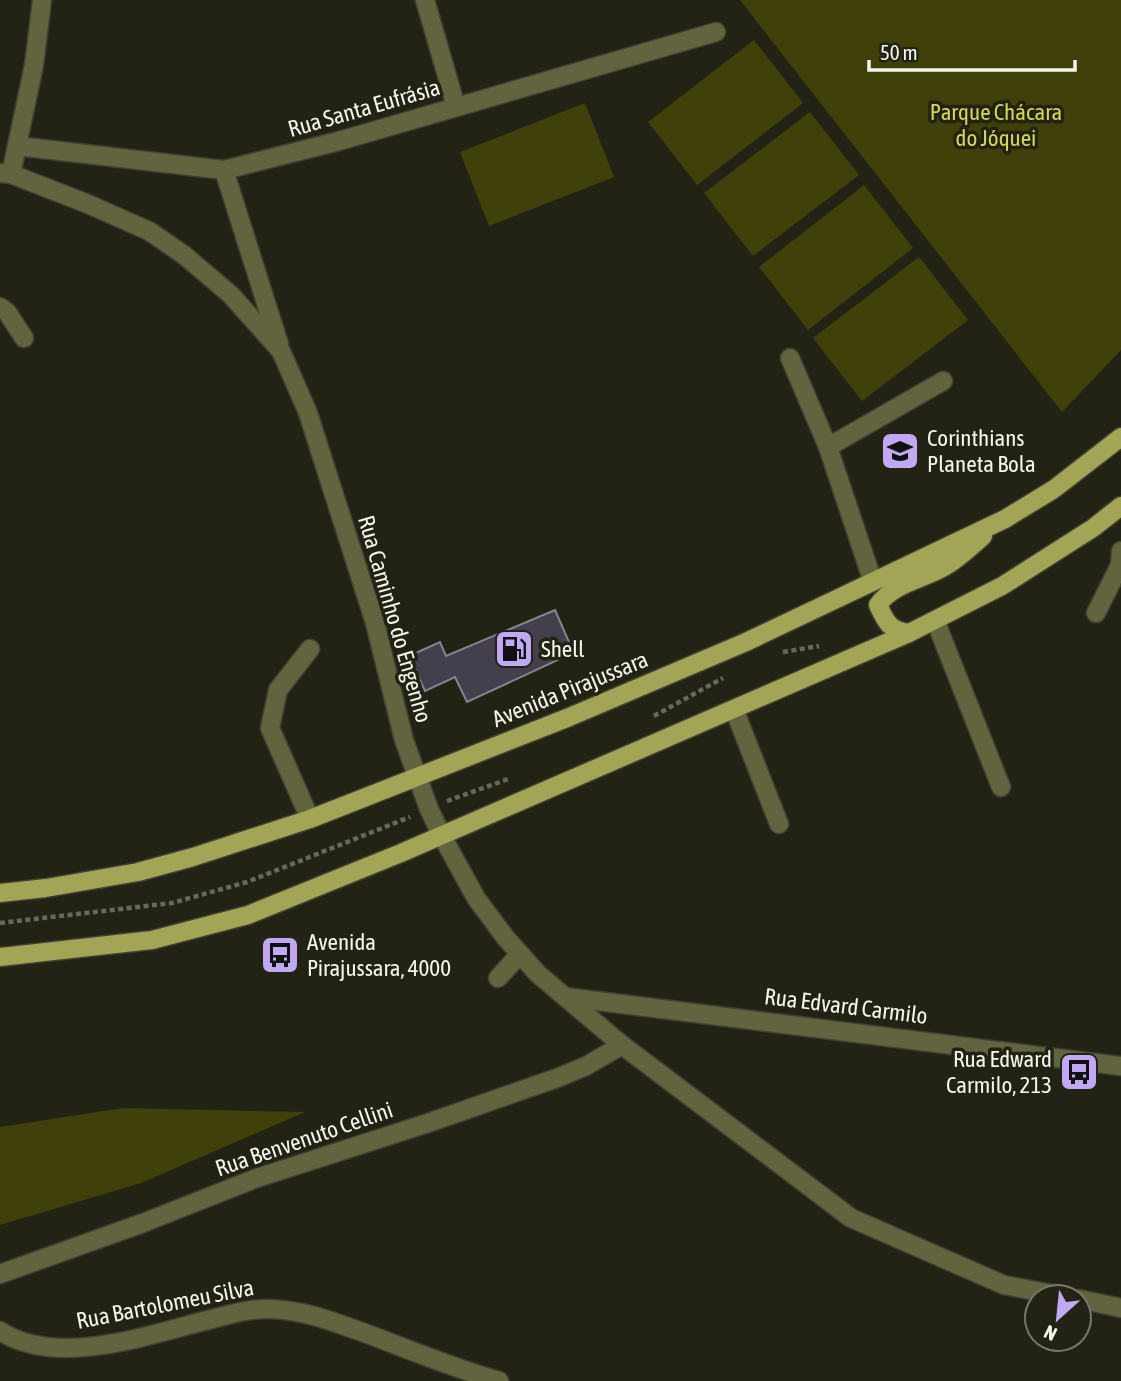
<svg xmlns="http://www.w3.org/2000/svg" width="1121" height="1381" font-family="'Asap Condensed',sans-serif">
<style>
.green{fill:#40410a}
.building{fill:#433f4d;stroke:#888393;stroke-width:2}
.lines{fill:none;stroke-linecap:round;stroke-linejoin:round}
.minor-casing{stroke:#404033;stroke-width:21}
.major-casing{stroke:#404033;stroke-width:21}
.path{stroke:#68685c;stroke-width:4.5;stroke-dasharray:5 3.5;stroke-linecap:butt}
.minor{stroke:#62643f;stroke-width:18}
.major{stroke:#a3a556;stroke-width:18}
.labels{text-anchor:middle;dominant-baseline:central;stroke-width:7;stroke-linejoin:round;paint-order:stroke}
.street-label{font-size:23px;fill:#f4f5ec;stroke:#232315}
.park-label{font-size:23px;fill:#d5d756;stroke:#232315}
.poi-label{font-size:23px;fill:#f4f5ec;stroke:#232315;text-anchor:start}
</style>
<rect width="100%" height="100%" fill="#232315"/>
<!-- green -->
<g class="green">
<path d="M 740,0 L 1121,0 L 1121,350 L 1062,412 Z"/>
<path d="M 754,40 L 803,103 L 697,185 L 648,122 Z"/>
<path d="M 585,103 L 614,177 L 489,226 L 460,152 Z"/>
<path d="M 810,112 L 859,175 L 753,256 L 704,193 Z"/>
<path d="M 864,185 L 913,248 L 808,330 L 759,267 Z"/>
<path d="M 919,257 L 968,320 L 862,401 L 813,338 Z"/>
<path d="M 123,1108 L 305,1112 L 141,1183 L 0,1225 L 0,1127 Z"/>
</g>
<!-- building -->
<path class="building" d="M 555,610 L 569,642 L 562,658 L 467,702 L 455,677 L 425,691 L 409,656 L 440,642 L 446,656 Z"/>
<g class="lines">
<defs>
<g id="minor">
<path d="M 425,0 L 456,107"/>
<path d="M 17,146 L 224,170 L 339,141 L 716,32"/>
<path d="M 224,170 L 279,344"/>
<path d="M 0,173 L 11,174 L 88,204 L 149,231 L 184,255 L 231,295 L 281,351 L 308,413 L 375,623 L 404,740 L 429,809 L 442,836 L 476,898 L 505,937 L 538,974 L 622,1045 L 851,1218 L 1004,1285 L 1068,1297"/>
<path d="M 11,174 L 34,65 L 42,0"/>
<path d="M 0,307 L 7,312 L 24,338"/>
<path d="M 790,358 L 828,447 L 873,582"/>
<path d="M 828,447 L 943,381"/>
<path d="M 1096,613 L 1120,565 L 1121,551"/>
<path d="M 935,620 L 1001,787"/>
<path d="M 734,709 L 779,824"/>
<path d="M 310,819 L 270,728 L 278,690 L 310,649"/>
<path d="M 498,978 L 520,954"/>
<path d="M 565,997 L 1121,1066"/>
<path d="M 0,1274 L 143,1223 L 254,1179 L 428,1123 L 557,1078 L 586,1066 L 622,1045"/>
<path d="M 1079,1299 L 1121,1308"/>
<path d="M 0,1331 C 57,1368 148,1335 208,1320 C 228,1315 250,1308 271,1309 C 310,1311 336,1323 373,1336 C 415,1352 456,1369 499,1381"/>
</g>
<g id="major">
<path d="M 909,633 C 889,630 886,622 878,605 C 894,582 927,579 949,564 C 961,556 972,546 983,536"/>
<path d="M 0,893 L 46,888 L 138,872 L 193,857 L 310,819 L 567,718 L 746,642 L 1005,519 L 1054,489 L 1121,437"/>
<path d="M 0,957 L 152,940 L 248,915 L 401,853 L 909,633 L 1002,586 L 1093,528 L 1121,506"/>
</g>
</defs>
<!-- minor casing -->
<use href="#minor" class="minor-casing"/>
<!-- major casing -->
<use href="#major" class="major-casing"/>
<!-- path -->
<g class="path">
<path d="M 783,652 L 819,646"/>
<path d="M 654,716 L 723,678"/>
<path d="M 447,801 L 511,778"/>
<path d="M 0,923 L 172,903 L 247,882 L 410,817"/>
</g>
<!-- minor -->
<use href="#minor" class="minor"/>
<!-- major -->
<use href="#major" class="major"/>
</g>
<!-- icons -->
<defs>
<symbol id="school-square" viewBox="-11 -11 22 22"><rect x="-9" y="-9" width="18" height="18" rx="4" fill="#c0a8f3" stroke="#232315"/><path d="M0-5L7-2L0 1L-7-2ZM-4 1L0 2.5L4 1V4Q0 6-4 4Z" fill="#111"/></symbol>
<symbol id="fuel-square" viewBox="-11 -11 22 22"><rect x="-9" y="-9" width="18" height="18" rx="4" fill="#c0a8f3" stroke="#232315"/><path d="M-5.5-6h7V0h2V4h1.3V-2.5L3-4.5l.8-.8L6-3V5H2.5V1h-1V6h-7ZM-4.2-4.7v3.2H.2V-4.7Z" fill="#111"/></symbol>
<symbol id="bus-square" viewBox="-11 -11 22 22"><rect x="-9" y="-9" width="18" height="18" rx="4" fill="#c0a8f3" stroke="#232315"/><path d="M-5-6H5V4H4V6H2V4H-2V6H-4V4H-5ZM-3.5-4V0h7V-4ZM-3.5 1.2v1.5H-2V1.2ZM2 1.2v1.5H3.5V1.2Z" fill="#111"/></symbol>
</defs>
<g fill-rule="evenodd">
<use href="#school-square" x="878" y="429" width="44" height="44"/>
<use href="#fuel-square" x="492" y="627" width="44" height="44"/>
<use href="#bus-square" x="258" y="933" width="44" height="44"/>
<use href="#bus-square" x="1057" y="1050" width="44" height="44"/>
</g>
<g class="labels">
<!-- street labels -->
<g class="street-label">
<text transform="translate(364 108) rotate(-16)">Rua Santa Eufrásia</text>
<text transform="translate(395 619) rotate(74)">Rua Caminho do Engenho</text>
<text transform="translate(570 689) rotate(-22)">Avenida Pirajussara</text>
<text transform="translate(846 1006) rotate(7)">Rua Edvard Carmilo</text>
<text transform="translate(304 1139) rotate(-19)">Rua Benvenuto Cellini</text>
<text transform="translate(165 1304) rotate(-11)">Rua Bartolomeu Silva</text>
</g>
<!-- park labels -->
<g class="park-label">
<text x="996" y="112">Parque Chácara<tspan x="996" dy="26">do Jóquei</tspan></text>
</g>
<!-- poi labels -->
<g class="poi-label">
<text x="927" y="438">Corinthians<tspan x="927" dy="26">Planeta Bola</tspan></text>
<text x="541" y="649">Shell</text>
<text x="307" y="942">Avenida<tspan x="307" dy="26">Pirajussara, 4000</tspan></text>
<text x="1052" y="1059" text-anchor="end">Rua Edward<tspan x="1052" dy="26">Carmilo, 213</tspan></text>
</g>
</g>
<!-- north arrow -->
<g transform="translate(1058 1318) rotate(207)"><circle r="33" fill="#232315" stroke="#77776b" stroke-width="2"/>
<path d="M0-5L12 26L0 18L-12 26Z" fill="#c0a8f3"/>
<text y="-10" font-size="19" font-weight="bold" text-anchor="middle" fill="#f4f5ec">N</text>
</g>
<!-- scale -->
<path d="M869 60v10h206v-10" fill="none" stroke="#f4f5ec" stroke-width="3.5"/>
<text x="880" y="60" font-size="21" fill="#f4f5ec" stroke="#232315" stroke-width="5" paint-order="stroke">50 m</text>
</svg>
